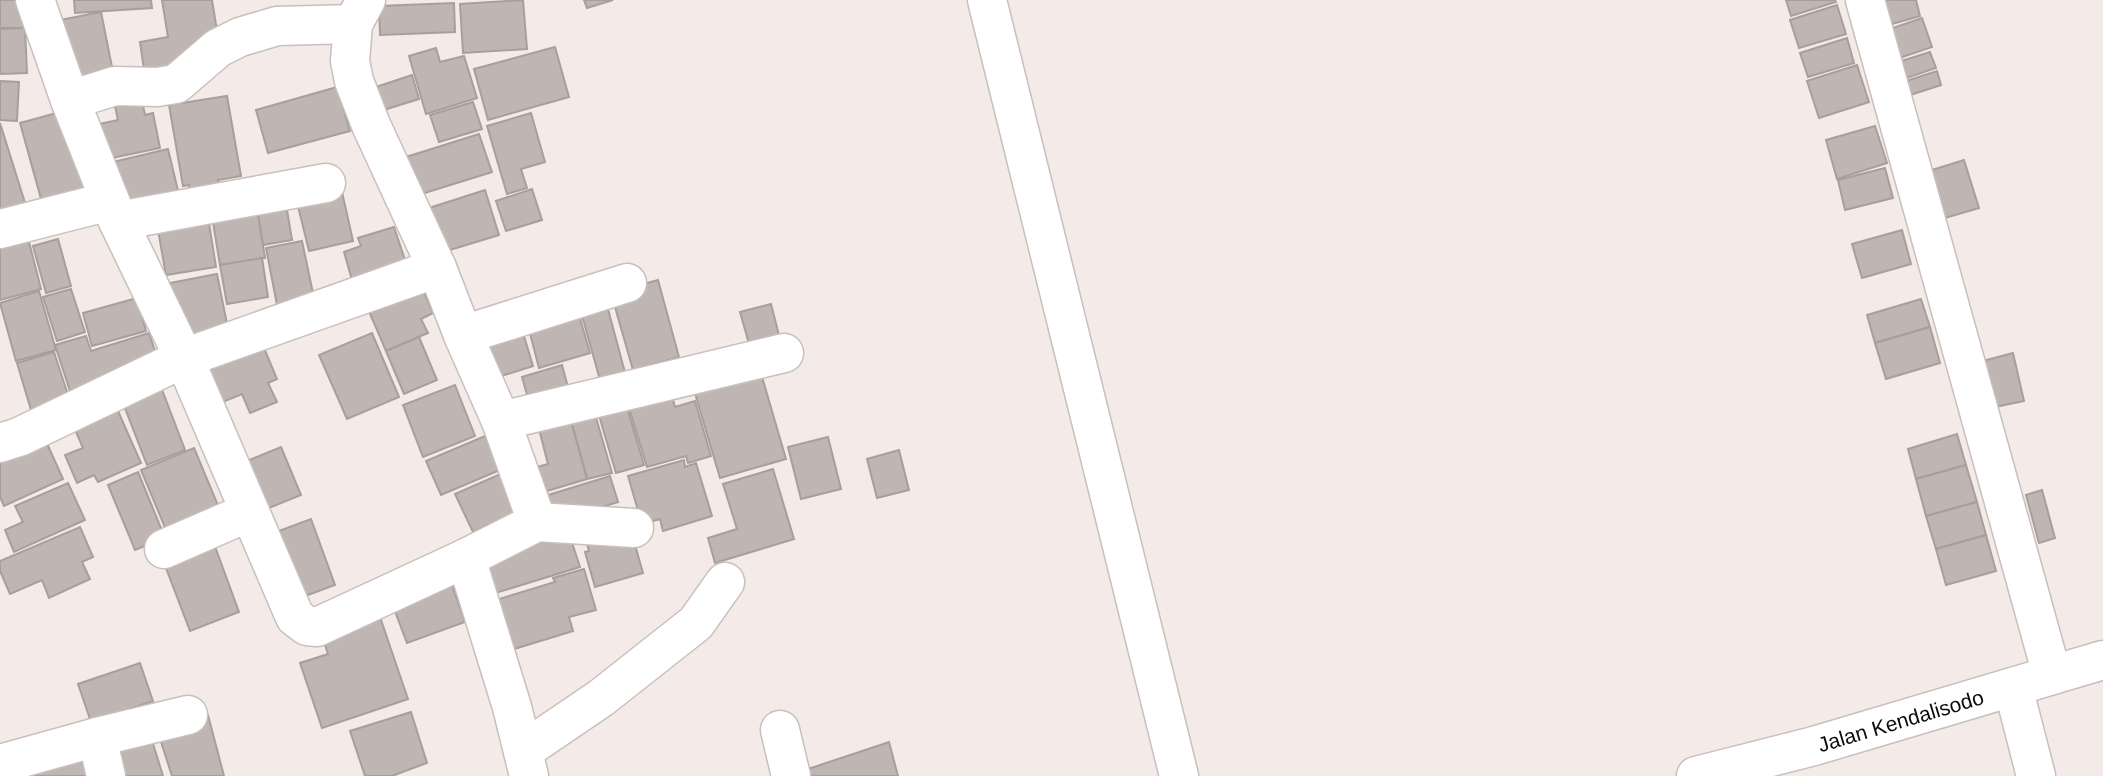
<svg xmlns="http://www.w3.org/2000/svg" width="2103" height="776" font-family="Arial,sans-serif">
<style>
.building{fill:#bfb5b3;stroke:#a89f9d;stroke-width:2}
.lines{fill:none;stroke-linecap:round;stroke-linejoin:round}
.minor-casing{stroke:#c9bfbd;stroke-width:41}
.minor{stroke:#fff;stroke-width:38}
.labels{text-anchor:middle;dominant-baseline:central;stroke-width:5;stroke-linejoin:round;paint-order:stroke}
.street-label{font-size:21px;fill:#0e0a0a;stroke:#fef8f7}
</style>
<rect width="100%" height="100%" fill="#f4eae7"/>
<!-- building -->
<g class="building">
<rect x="0" y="0" width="25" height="28"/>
<path d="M 74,0 L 151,0 L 152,8 L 75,13 Z"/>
<path d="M 162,0 L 212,0 L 219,43 L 145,76 L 140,42 L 168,37 Z"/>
<path d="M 523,0 L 527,49 L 463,53 L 460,4 Z"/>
<path d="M 584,0 L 613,0 L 587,8 Z"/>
<path d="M 1786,0 L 1835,0 L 1836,2 L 1791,16 Z"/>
<path d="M 1887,0 L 1916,0 L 1920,16 L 1878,28 L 1871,5 Z"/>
<path d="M 454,3 L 455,32 L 380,35 L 379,6 Z"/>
<path d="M 1837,5 L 1846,34 L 1799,48 L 1790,20 Z"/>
<path d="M 101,12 L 115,82 L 68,91 L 55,21 Z"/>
<path d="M 1922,18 L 1932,47 L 1888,62 L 1878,33 Z"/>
<path d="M 25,28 L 27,73 L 0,74 L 0,29 Z"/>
<path d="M 1847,38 L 1854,63 L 1808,77 L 1800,53 Z"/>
<path d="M 555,47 L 569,97 L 488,120 L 474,69 Z"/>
<path d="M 436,48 L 440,62 L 464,56 L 477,98 L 426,114 L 409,56 Z"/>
<path d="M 1930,52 L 1936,68 L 1895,82 L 1889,65 Z"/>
<path d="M 1857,65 L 1869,102 L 1819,118 L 1807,81 Z"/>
<path d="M 1937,71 L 1941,85 L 1901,98 L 1897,84 Z"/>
<path d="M 412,75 L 419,99 L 374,113 L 367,90 Z"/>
<path d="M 0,81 L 19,82 L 17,121 L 0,120 Z"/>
<path d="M 337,87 L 350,131 L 268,153 L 256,110 Z"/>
<path d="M 141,96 L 145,115 L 153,113 L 160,148 L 102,160 L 95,125 L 118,120 L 114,101 Z"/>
<path d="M 227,96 L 241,176 L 218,180 L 220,191 L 191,197 L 189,185 L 183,186 L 169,105 Z"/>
<path d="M 473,102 L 482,129 L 439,142 L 430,115 Z"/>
<path d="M 64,111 L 87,193 L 43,206 L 20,123 Z"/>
<path d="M 531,113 L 545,162 L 521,169 L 527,188 L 507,194 L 487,126 Z"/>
<path d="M 0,123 L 26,206 L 0,214 Z"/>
<path d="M 1875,126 L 1887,163 L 1837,179 L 1826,140 Z"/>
<path d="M 479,134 L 492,172 L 415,196 L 403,158 Z"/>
<path d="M 168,149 L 180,199 L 126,212 L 113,162 Z"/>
<path d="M 1964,160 L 1979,208 L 1931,222 L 1916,175 Z"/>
<path d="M 1885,168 L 1893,198 L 1845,210 L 1838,180 Z"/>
<path d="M 532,189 L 542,220 L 506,231 L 496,201 Z"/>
<path d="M 485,190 L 499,235 L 440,253 L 426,209 Z"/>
<path d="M 342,192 L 353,241 L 309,251 L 297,202 Z"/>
<path d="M 285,198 L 292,240 L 263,245 L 256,202 Z"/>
<path d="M 256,202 L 265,258 L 220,265 L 211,210 Z"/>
<path d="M 207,211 L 216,267 L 166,275 L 156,219 Z"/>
<path d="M 394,227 L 406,263 L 352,280 L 344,252 L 361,246 L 358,238 Z"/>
<path d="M 26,230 L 41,289 L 0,300 L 0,237 Z"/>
<path d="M 1902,230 L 1911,264 L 1862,278 L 1852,244 Z"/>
<path d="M 58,239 L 71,286 L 46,293 L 33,246 Z"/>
<path d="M 302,241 L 314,298 L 277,305 L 266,248 Z"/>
<path d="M 262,258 L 268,297 L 227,304 L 220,265 Z"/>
<path d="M 217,274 L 228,329 L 181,338 L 170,283 Z"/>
<path d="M 658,280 L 679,357 L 633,370 L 611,293 Z"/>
<path d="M 71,289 L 85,332 L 57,341 L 43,297 Z"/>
<path d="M 39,291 L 56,350 L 16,361 L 0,303 Z"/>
<path d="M 424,292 L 433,313 L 421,319 L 428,333 L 386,351 L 365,302 Z"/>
<path d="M 137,298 L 146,331 L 92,346 L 83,313 Z"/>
<path d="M 605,298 L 627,380 L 602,387 L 579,305 Z"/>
<path d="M 1921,299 L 1930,327 L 1875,343 L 1867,315 Z"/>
<path d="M 771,304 L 781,343 L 751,351 L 740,312 Z"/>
<path d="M 577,308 L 590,353 L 539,368 L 527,322 Z"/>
<path d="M 521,326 L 533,366 L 492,379 L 480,339 Z"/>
<path d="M 1930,327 L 1940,363 L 1886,379 L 1875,343 Z"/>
<path d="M 149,333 L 159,363 L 70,391 L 55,345 L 86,336 L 91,351 Z"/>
<path d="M 372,333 L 399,397 L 347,419 L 319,355 Z"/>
<path d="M 419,337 L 437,380 L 404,394 L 386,351 Z"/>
<path d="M 261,341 L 277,379 L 268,383 L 277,402 L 250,413 L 242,394 L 213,406 L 197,368 Z"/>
<path d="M 54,352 L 69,398 L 31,410 L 17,363 Z"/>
<path d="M 2013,353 L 2024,401 L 1990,408 L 1979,362 Z"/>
<path d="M 758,363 L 786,459 L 720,478 L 692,383 Z"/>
<path d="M 562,365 L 569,391 L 529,402 L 522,377 Z"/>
<path d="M 455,385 L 475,436 L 423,457 L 403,405 Z"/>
<path d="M 669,385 L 675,407 L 695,401 L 711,456 L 688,463 L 686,456 L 647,467 L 626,398 Z"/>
<path d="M 161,387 L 185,450 L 147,465 L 123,403 Z"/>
<path d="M 114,402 L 141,463 L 98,482 L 94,475 L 77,483 L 65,455 L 83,448 L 71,420 Z"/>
<path d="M 626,404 L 644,465 L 616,473 L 598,412 Z"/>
<path d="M 595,414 L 612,473 L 587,479 L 571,421 Z"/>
<path d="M 571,421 L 587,479 L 537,494 L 530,469 L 548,464 L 539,429 Z"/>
<path d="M 41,430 L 63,479 L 4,506 L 0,497 L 0,449 Z"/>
<path d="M 1957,434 L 1966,465 L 1916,479 L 1908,449 Z"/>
<path d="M 485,436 L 500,470 L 441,495 L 426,461 Z"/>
<path d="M 828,437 L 841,489 L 801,499 L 788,447 Z"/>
<path d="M 281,447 L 301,495 L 254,514 L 235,466 Z"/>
<path d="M 194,448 L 222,515 L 169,537 L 141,470 Z"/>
<path d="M 899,450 L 909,490 L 877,498 L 867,459 Z"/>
<path d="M 684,460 L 685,467 L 696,463 L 712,516 L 663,531 L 660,519 L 642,524 L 628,476 Z"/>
<path d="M 1966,465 L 1977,502 L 1926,516 L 1916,479 Z"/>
<path d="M 773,469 L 794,539 L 715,563 L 708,538 L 737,529 L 723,484 Z"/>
<path d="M 138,472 L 165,538 L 135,550 L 108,485 Z"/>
<path d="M 505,472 L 522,509 L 473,532 L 455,494 Z"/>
<path d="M 610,476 L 618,502 L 552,522 L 545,496 Z"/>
<path d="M 68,483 L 85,520 L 14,552 L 5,530 L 23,522 L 15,506 Z"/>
<path d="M 2042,490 L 2055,538 L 2039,543 L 2026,495 Z"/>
<path d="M 1977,502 L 1986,535 L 1936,549 L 1926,516 Z"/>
<path d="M 311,519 L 335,585 L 292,601 L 268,535 Z"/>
<path d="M 80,527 L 93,557 L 82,562 L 90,579 L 49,598 L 42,580 L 10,594 L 0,571 L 0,561 Z"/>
<path d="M 567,527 L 580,567 L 489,595 L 477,554 Z"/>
<path d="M 1986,535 L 1996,571 L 1946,585 L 1936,549 Z"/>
<path d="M 585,536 L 633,538 L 643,573 L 595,587 L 585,552 L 589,551 Z"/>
<path d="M 213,541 L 239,612 L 190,631 L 163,560 Z"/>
<path d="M 584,569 L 596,610 L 569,617 L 573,631 L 501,653 L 486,603 L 555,582 L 553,578 Z"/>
<path d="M 449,577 L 465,622 L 407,643 L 390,598 Z"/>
<path d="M 379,614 L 408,699 L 322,728 L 300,663 L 328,654 L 321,633 Z"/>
<path d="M 140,663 L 153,701 L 91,722 L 78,684 Z"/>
<path d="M 411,712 L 427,763 L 392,776 L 365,776 L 350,731 Z"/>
<path d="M 208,715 L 224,776 L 172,776 L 155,723 Z"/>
<path d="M 150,734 L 163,776 L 118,776 L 110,744 Z"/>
<path d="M 889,742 L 898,776 L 801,776 L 799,772 Z"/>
<path d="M 88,751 L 92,776 L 0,776 Z"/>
</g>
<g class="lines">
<defs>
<g id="minor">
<path d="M 35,0 L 70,100 L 118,221 L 184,358 L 295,617 L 307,626 L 317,627 L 466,558"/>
<path d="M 987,0 L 1179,776"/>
<path d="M 1865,0 L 2052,675"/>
<path d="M 70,100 L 115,86 L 157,87 L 176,84 L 218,48 L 240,37 L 277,26 L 353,24"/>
<path d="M 118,221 L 326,183"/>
<path d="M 0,229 L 110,201"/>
<path d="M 437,268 L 463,335 L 501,421 L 537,522 L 466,558 L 512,707 L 529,776"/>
<path d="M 463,335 L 627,283"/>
<path d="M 501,421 L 784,353"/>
<path d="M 0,443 L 19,437 L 184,358 L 437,268 L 371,125 L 354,81 L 350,61 L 353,24 L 366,0"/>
<path d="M 537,522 L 634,528"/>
<path d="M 164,549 L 249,512"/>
<path d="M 2013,687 L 2036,776"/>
<path d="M 780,730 L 791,776"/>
<path d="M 523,751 L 601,698 L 696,623 L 725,582"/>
<path d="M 0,764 L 97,737"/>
<path d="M 106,776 L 97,737 L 188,715"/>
<path id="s1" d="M 1696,776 L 1814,746 L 2103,660"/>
</g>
</defs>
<!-- minor casing -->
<use href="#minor" class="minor-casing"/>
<!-- minor -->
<use href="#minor" class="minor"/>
</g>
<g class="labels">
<!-- street labels -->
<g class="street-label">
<text stroke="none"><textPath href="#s1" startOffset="212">Jalan Kendalisodo</textPath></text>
</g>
</g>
</svg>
